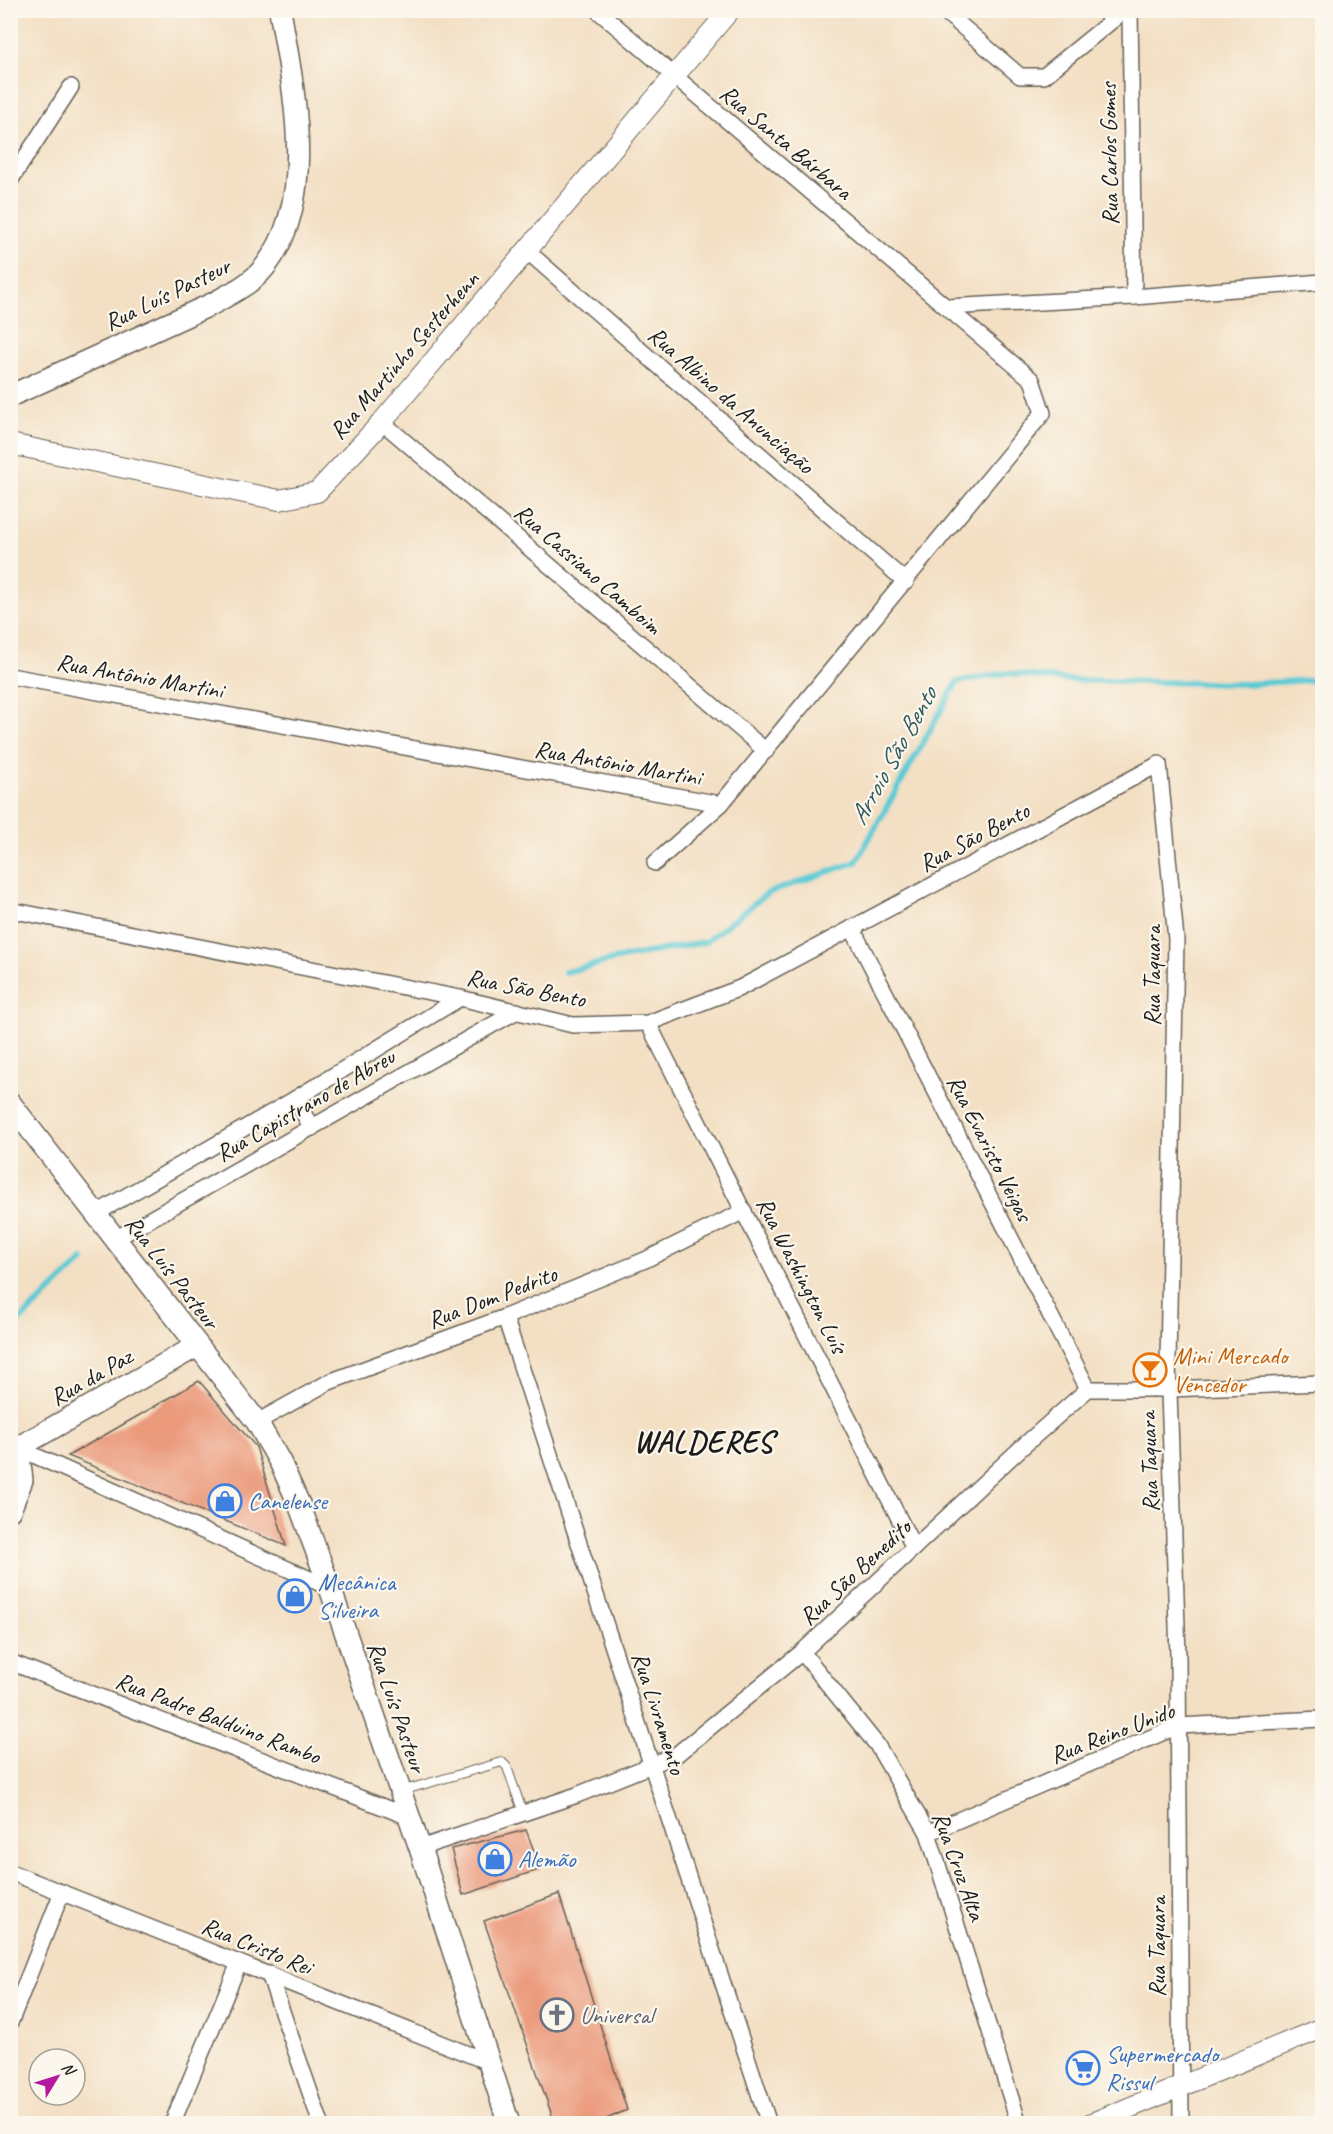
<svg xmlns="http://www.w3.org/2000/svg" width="1333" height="2134" font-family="Caveat,sans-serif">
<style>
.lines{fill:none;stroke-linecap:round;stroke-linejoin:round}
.stream{stroke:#5cc9d4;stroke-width:6}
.building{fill:#eb9a7c}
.service-casing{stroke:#676056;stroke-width:10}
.minor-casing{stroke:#676056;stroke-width:18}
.tertiary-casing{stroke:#676056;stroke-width:22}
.secondary-casing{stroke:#676056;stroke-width:24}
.service{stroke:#fff;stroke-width:8}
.minor{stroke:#fff;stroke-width:15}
.tertiary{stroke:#fff;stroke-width:20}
.secondary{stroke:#fff;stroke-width:21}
.labels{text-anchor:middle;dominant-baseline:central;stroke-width:4.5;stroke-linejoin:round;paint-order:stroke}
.street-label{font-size:24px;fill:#1c1c1c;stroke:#fbf7ec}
.food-label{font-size:24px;fill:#c56008;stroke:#fbf7ec;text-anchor:start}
.shop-label{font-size:24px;fill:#366cbe;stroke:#fbf7ec;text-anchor:start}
.worship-label{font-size:24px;fill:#5b616d;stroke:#fbf7ec;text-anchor:start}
.water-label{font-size:26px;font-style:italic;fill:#32595c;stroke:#fbf7ec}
.district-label{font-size:30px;font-weight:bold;letter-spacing:1.5px;fill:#1c1c1c;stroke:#fbf7ec}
</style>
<rect width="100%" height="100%" fill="#fbf7ec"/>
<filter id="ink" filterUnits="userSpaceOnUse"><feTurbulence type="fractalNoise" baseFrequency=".0167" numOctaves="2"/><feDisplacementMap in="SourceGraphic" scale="12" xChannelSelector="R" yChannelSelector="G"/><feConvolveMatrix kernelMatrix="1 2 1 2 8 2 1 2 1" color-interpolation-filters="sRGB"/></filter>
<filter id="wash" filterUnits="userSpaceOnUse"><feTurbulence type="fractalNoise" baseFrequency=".008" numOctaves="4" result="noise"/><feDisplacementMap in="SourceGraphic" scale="24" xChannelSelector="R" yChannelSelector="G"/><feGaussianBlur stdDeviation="1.35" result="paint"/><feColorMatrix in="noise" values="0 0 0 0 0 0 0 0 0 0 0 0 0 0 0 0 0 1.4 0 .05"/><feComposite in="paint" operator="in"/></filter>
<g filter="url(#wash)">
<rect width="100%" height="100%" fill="#f3dfc3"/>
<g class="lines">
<!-- stream -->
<g class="stream">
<path d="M 565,972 L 621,958 L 705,942 L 768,893 L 856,862 L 957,682 L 1006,673 L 1067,680 L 1246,684 L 1312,680 L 1322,681"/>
<path d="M 10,1330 L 83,1260"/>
</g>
</g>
<g id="blocks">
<!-- building -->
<g class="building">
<path d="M 199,1381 L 256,1447 L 286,1546 L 68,1456 Z"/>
<path d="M 526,1830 L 541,1869 L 463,1895 L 451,1849 Z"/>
<path d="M 559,1894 L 627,2110 L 595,2124 L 555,2124 L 484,1921 Z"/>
</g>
</g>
</g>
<g filter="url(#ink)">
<use href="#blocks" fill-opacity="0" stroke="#676056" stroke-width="1.5"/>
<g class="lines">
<defs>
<path id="service" d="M 401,1791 L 502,1762 L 507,1767 L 523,1813"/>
<g id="minor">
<path d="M 597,10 L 1032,380 L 1043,413 L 721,804 L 655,863"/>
<path d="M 943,10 L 1020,76 L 1044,76 L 1125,10"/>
<path d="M 1130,10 L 1134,297"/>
<path d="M 10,181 L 71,87"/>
<path d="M 527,251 L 906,582"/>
<path d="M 947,307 L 1134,297 L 1322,282"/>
<path d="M 382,422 L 766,751"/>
<path d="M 10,676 L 721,804"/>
<path d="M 10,910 L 460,998 L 573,1025 L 648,1023 L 740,988 L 1159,764 L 1176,939 L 1168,1362 L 1178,1655 L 1181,2124"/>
<path d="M 852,928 L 1088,1389"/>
<path d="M 648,1023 L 914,1548"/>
<path d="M 295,1099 L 312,1128"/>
<path d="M 95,1214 L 295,1099 L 460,998"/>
<path d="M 115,1239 L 517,1011"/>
<path d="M 505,1317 L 769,2124"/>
<path d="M 257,1422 L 329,1382 L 505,1317 L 645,1260 L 744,1211"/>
<path d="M 18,1448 L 330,1588"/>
<path d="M 802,1652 L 877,1745 L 928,1833 L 1019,2124"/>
<path d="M 10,1662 L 409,1817"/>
<path d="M 928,1833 L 1178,1726 L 1322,1719"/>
<path d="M 420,1848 L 577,1795 L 676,1755 L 802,1652 L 1021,1448 L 1088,1389 L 1169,1389 L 1322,1383"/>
<path d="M 10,1872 L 488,2062"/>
<path d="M 269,1974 L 321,2124"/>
<path d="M 10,2023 L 62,1892"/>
<path d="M 172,2124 L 239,1963"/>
</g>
<g id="tertiary">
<path d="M 10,444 L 279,500 L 317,492 L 382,422 L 730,10"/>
<path d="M 1090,2124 L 1322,2028"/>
</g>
<g id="secondary">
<path d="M 10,396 L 212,304 C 230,294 251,284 264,268 C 319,200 293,88 280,10"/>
<path d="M 10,1103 L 257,1422 L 280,1462 L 299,1504 L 330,1588 L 420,1848 L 509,2124"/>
<path d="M 10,1452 L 197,1346"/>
<path d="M 10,1510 L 22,1480 L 18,1448"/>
</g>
</defs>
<!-- service casing -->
<use href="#service" class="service-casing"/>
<!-- minor casing -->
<use href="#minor" class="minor-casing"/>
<!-- tertiary casing -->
<use href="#tertiary" class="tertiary-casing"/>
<!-- secondary casing -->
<use href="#secondary" class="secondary-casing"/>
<!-- service -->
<use href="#service" class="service"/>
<!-- minor -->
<use href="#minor" class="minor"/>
<!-- tertiary -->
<use href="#tertiary" class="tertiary"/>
<!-- secondary -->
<use href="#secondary" class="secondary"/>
</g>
</g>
<!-- icons -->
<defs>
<symbol id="bar-ring" viewBox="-11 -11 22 22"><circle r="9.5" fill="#fbf7ec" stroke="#e8710a" stroke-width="1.5"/><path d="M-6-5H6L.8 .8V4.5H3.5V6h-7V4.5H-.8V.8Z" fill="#e8710a"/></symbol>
<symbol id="shop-ring" viewBox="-11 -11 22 22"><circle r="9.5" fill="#fbf7ec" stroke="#3f7fe0" stroke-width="1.5"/><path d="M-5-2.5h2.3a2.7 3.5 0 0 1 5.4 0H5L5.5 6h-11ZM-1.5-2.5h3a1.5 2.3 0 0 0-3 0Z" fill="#3f7fe0"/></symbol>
<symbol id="church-ring" viewBox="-11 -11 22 22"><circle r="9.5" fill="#fbf7ec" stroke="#6b7280" stroke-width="1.5"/><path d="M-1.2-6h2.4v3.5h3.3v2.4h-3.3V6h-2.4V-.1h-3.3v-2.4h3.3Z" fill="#6b7280"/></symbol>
<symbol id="supermarket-ring" viewBox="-11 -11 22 22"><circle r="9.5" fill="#fbf7ec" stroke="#3f7fe0" stroke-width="1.5"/><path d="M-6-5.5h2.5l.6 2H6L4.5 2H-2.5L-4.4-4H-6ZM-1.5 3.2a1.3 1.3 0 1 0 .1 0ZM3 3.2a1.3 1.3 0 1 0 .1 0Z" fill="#3f7fe0"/></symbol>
</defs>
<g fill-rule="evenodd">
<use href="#bar-ring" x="1131" y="1351" width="38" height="38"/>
<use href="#shop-ring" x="206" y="1482" width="38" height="38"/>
<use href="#shop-ring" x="276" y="1577" width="38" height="38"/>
<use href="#shop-ring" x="476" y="1840" width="38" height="38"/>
<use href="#church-ring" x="538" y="1996" width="38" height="38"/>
<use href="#supermarket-ring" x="1064" y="2049" width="38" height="38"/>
</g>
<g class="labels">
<!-- street labels -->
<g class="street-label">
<text transform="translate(786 142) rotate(40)">Rua Santa Bárbara</text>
<text transform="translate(1109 154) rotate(-91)">Rua Carlos Gomes</text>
<text transform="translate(167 294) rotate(-26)">Rua Luís Pasteur</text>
<text transform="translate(404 355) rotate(-49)">Rua Martinho Sesterhenn</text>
<text transform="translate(731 400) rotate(41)">Rua Albino da Anunciação</text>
<text transform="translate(588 569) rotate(41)">Rua Cassiano Camboim</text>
<text transform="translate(140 676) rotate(10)">Rua Antônio Martini</text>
<text transform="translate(618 763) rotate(10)">Rua Antônio Martini</text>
<text transform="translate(974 837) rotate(-28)">Rua São Bento</text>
<text transform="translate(1152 976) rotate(-90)">Rua Taquara</text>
<text transform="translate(526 988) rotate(11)">Rua São Bento</text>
<text transform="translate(305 1105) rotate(-30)">Rua Capistrano de Abreu</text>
<text transform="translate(990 1148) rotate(63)">Rua Evaristo Veigas</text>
<text transform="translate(172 1272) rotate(52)">Rua Luís Pasteur</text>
<text transform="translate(802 1275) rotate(63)">Rua Washington Luís</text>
<text transform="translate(492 1297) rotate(-21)">Rua Dom Pedrito</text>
<text transform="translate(91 1377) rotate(-30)">Rua da Paz</text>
<text transform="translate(1149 1462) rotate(-92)">Rua Taquara</text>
<text transform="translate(855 1572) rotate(-43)">Rua São Benedito</text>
<text transform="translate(397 1707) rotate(71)">Rua Luís Pasteur</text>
<text transform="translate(659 1713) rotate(72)">Rua Livramento</text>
<text transform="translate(218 1718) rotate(21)">Rua Padre Balduino Rambo</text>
<text transform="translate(1112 1733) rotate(-21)">Rua Reino Unido</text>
<text transform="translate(959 1866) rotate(70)">Rua Cruz Alta</text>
<text transform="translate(257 1946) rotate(22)">Rua Cristo Rei</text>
<text transform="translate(1157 1947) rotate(-90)">Rua Taquara</text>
</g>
<!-- food labels -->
<g class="food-label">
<text x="1173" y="1356">Mini Mercado<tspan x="1173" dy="28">Vencedor</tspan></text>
</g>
<!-- shop labels -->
<g class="shop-label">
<text x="248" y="1501">Canelense</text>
<text x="318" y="1582">Mecânica<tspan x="318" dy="28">Silveira</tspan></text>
<text x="518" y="1859">Alemão</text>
<text x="1106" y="2054">Supermercado<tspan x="1106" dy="28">Rissul</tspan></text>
</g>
<!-- worship labels -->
<g class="worship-label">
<text x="580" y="2015">Universal</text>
</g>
<!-- water labels -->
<g class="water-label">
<text transform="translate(893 756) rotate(-61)">Arroio São Bento</text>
</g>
<!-- district labels -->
<g class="district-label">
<text x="704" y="1442">WALDERES</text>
</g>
</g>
<!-- margin -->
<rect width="1333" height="2134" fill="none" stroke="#fbf7ec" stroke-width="36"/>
<!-- north arrow -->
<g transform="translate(57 2077) rotate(52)"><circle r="28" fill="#fbf7ec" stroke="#a29f99" stroke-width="1.5"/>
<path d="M0-4.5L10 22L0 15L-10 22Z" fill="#b5179e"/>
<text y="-9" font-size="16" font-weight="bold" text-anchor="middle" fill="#1c1c1c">N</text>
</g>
</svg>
